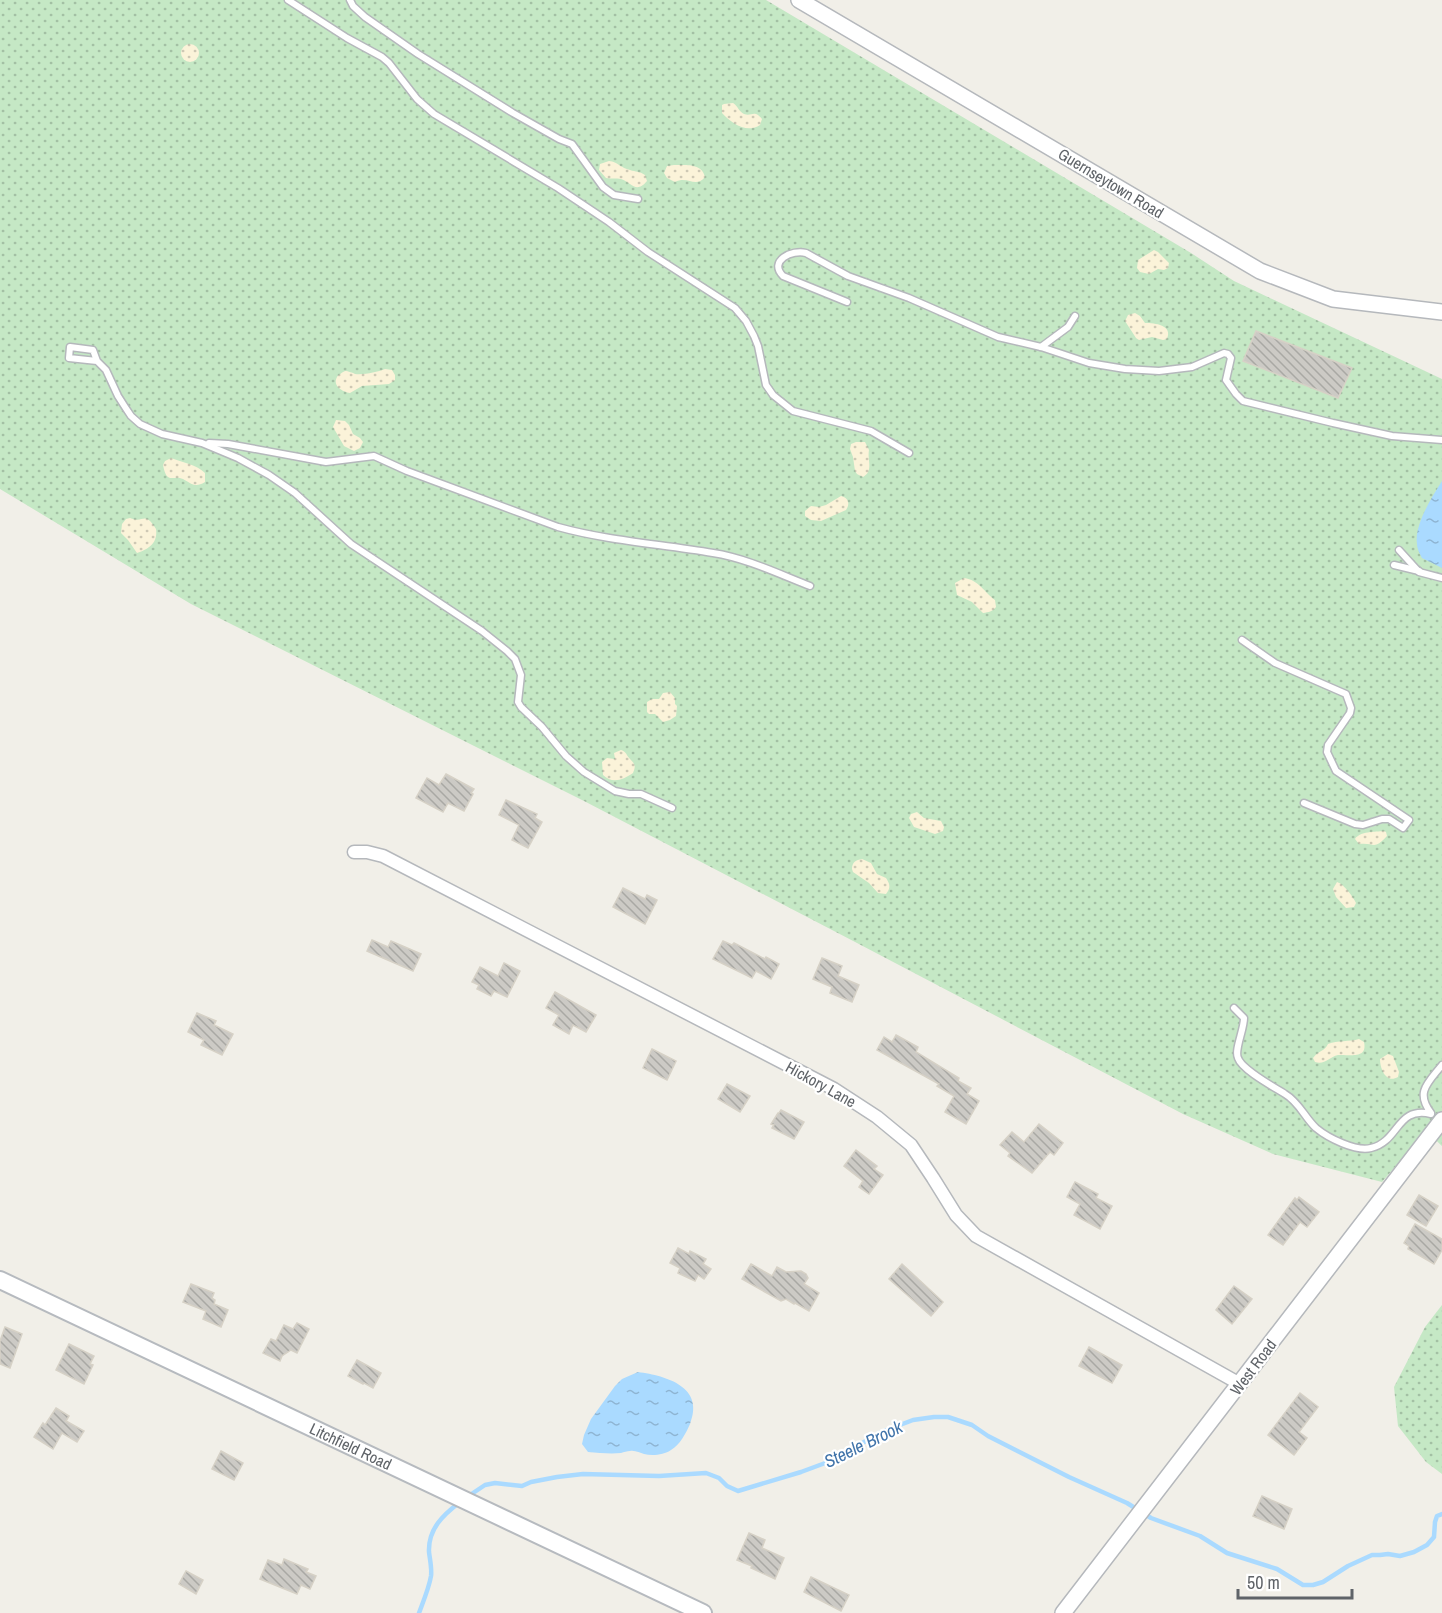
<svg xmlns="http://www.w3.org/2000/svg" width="1442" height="1613" font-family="'Archivo Narrow',sans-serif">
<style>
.green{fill:url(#green-dots)}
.sand{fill:url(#sand-dots)}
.water{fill:url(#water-ripples)}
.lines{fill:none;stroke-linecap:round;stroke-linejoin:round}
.stream{stroke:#aadaff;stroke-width:4.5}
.building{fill:url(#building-back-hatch);stroke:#d6d1c6;stroke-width:1.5}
.service-casing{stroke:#b5b8bc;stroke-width:9}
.minor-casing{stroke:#b5b8bc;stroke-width:15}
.tertiary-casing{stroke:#b5b8bc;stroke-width:18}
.secondary-casing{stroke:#b6babf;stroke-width:20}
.service{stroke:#fff;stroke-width:6}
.minor{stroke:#fff;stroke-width:12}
.tertiary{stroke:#fff;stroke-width:15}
.secondary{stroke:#fff;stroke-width:16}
.labels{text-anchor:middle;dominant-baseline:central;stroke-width:4.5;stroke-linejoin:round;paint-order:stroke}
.street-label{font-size:16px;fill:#5f6368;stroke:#fff}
.water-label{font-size:18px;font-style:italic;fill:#4174aa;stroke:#fff}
</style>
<defs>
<pattern id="green-dots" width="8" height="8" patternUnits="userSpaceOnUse" patternTransform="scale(1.5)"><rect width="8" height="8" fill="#c5e8c5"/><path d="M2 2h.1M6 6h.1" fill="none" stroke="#a3c0a4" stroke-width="1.8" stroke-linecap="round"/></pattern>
<pattern id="sand-dots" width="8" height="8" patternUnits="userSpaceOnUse" patternTransform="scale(1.5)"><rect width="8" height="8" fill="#fbf3d9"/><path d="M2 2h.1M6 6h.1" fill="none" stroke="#cec8b4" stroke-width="1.8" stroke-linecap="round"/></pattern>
<pattern id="water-ripples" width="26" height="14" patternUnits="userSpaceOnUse" patternTransform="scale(1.5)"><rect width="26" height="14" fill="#aadaff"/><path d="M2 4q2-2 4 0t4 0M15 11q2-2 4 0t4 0" fill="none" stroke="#8eb4d2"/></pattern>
<pattern id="building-back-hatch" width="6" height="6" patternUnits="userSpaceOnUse" patternTransform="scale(1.5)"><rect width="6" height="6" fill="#cccac5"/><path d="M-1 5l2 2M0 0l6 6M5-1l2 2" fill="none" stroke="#a9a8a4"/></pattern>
</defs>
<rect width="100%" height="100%" fill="#f1efe8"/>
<!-- green -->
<g class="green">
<path d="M 0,0 L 766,0 L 1191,253 L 1234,281 L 1442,379 L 1442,1146 L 1426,1131 L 1382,1182 L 1273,1154 L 1183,1114 L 857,943 L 584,801 L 191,604 L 0,489 Z"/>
<path d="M 1442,1305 L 1442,1474 L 1426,1462 L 1398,1426 L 1394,1387 L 1425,1327 Z"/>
</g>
<!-- sand -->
<g class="sand">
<circle cx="190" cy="53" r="9"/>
<path d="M 733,103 C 738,106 739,112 744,114 C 752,117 754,109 762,119 L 760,125 C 747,134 731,123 722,113 L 722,105 L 724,104 Z"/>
<path d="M 609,161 C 618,162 621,168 630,170 C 636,172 639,171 645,175 L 647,181 C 636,194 632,183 621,179 C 616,178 611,179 606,178 L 599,170 L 600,164 Z"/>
<path d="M 674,165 C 686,165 702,163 705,177 C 695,189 688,175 675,182 L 667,178 L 664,173 L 667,166 Z"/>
<path d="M 1154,250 L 1158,252 L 1169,263 L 1168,268 L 1164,270 L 1158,269 L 1149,274 L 1140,272 L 1137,268 L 1138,260 Z"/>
<path d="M 1135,313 L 1140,316 L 1145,323 C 1155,323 1173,325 1167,339 L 1163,340 L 1152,337 L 1139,340 L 1136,338 L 1125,321 L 1128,315 Z"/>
<path d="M 385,369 L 392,370 L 395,375 L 395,380 L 389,384 L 362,386 L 350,393 C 343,392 332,386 337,377 C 338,375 343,372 345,371 C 348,371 353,373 355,374 C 365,375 377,372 385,369 Z"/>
<path d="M 336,420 L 345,421 L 349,425 L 353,434 L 360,438 L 363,442 L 360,448 L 354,451 L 344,446 L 333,427 Z"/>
<path d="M 856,442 L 865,442 L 869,450 C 867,460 874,471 863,477 L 857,474 L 855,471 L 853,457 L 850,449 L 851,444 Z"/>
<path d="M 171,458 C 182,462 197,465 205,473 L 205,482 C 195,488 192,484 183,479 C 173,474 167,486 163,465 L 165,461 Z"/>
<path d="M 841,496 C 849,498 850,504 846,510 L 821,521 L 811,520 L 805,516 L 805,511 L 811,506 L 819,507 L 826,505 Z"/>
<path d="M 130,518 C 144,524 144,510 156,529 C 158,543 149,549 137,553 L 128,540 L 121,533 L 122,524 L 126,519 Z"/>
<path d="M 964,578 C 979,580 984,592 995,600 L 996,607 C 992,612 989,612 983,613 L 972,602 L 957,595 L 955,583 Z"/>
<path d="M 670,692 L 675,698 L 675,704 L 677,706 L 676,716 L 670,720 L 663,722 L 655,714 L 649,714 L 647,712 L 647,702 L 652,699 L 659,699 L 663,693 Z"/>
<path d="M 621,750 C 627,752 626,755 630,759 C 635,764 636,766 633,773 C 623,780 612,784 603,775 L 602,762 L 607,758 L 615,759 L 614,753 Z"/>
<path d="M 917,812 L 924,818 L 941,821 L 944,827 L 943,831 L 935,834 L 914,827 L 909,818 L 911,814 Z"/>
<path d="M 1384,831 L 1386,832 L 1387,836 C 1373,851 1375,842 1359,844 L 1355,839 C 1360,831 1375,832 1384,831 Z"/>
<path d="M 862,859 L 871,863 L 877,874 L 886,878 C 890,884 891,888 886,894 L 878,893 L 869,883 L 853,872 L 852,869 C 852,862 856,860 862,859 Z"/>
<path d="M 1337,882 C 1344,884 1353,897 1356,903 L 1354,907 L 1346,908 L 1336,897 L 1333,889 Z"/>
<path d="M 1359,1039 L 1364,1042 C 1368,1060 1348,1054 1338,1055 C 1329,1057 1325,1065 1315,1062 L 1313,1058 C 1318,1051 1325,1051 1328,1044 C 1338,1040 1349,1042 1359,1039 Z"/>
<path d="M 1388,1054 L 1393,1056 L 1399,1072 L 1398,1077 C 1386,1084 1380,1069 1380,1059 Z"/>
</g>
<!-- water -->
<g class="water">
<path d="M 1442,481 L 1442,568 L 1422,558 C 1420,554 1417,549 1417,544 C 1414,525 1432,497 1442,481 Z"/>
<path d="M 638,1372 C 667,1376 705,1387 690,1424 C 686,1433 680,1445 671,1450 C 664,1455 652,1456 644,1454 C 640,1453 635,1450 630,1451 C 627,1451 624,1452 621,1453 C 611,1454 599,1453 588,1452 L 582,1444 L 584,1435 L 591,1419 L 615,1386 L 622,1379 Z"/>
</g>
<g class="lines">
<!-- stream -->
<g class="stream">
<path d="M 467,1497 L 485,1485 L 495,1483 L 522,1486 L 531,1482 L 557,1477 L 583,1474 L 659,1476 L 706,1473 L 719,1478 L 727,1486 L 738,1491 L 801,1472 L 836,1459 L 879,1433 L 913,1420 L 934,1417 L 948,1417 L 972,1425 L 988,1436 L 1069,1477 L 1127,1503 L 1151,1518 L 1200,1536 L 1227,1553 L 1277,1569 L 1303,1585 L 1313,1585 L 1323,1582 L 1348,1566 L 1372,1555 L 1380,1555 L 1388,1554 L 1400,1556 L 1414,1552 L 1427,1545 L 1434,1537 L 1435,1522 L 1437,1516 L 1442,1514"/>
<path d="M 419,1613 C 423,1602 429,1588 431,1576 C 432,1569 430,1560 429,1552 C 428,1529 443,1515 460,1502"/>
</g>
</g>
<!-- building -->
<g class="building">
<path d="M 1256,331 L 1352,368 L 1338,398 L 1243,361 Z"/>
<path d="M 446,774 L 474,789 L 471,793 L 473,794 L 464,811 L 448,803 L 443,812 L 416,798 L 427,778 L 439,785 Z"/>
<path d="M 506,800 L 537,814 L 535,818 L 542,822 L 528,848 L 512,840 L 519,825 L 499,815 Z"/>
<path d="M 623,888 L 645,899 L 647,895 L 657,900 L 645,924 L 613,907 Z"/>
<path d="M 372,940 L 388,947 L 391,941 L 421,954 L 413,971 L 367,951 Z"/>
<path d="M 723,941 L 732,945 L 734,943 L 765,959 L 766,957 L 779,964 L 771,979 L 756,971 L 752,978 L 713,959 Z"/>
<path d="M 822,958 L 842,966 L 838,976 L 859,985 L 852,1002 L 830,993 L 832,987 L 813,979 Z"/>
<path d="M 504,963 L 520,971 L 507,997 L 494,991 L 491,996 L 477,989 L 479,985 L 472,982 L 480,967 L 498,976 Z"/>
<path d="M 555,992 L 596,1015 L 586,1032 L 573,1025 L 569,1034 L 553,1025 L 559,1015 L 546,1008 Z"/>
<path d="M 197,1013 L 216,1021 L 214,1025 L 233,1034 L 222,1055 L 201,1045 L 204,1040 L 188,1032 Z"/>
<path d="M 896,1035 L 918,1047 L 916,1052 L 959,1078 L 958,1081 L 971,1088 L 967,1094 L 979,1101 L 966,1124 L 945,1112 L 954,1096 L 937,1086 L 939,1084 L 877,1050 L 884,1037 L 892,1042 Z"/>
<path d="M 652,1049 L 676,1061 L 667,1080 L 643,1068 Z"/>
<path d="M 727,1084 L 750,1096 L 740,1112 L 718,1099 Z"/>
<path d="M 781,1110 L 804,1122 L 794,1139 L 772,1128 L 774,1125 L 771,1124 L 778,1113 L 779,1113 Z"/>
<path d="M 1039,1124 L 1063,1143 L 1054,1155 L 1050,1152 L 1032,1173 L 1008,1156 L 1010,1153 L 1000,1145 L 1012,1132 L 1024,1142 Z"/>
<path d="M 856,1150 L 877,1166 L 874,1169 L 883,1175 L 869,1194 L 859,1187 L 863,1181 L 844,1166 Z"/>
<path d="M 1075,1182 L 1098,1194 L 1096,1198 L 1112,1206 L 1100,1229 L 1074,1215 L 1080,1204 L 1067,1197 Z"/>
<path d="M 1419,1195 L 1438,1206 L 1426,1226 L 1407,1215 Z"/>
<path d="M 1299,1197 L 1319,1212 L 1307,1227 L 1300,1222 L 1283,1245 L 1268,1235 L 1295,1198 L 1297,1200 Z"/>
<path d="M 1415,1224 L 1442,1239 L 1442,1250 L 1434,1264 L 1408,1249 L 1409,1246 L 1404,1243 Z"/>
<path d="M 678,1248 L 689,1254 L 690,1251 L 706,1259 L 703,1264 L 711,1269 L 704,1279 L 698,1275 L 695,1281 L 678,1273 L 680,1268 L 670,1263 Z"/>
<path d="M 751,1264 L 772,1276 L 777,1267 L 786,1272 L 801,1271 L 806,1274 L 808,1278 L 804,1284 L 819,1293 L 809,1311 L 795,1303 L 794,1304 L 786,1299 L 781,1301 L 742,1279 Z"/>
<path d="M 902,1264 L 943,1302 L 931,1316 L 889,1279 Z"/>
<path d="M 191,1284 L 214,1293 L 212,1298 L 215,1300 L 214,1304 L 228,1310 L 221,1327 L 203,1319 L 206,1311 L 183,1302 Z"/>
<path d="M 1234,1286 L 1252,1299 L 1232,1324 L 1216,1310 Z"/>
<path d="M 297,1323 L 309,1329 L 297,1353 L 291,1350 L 282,1356 L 280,1361 L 263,1353 L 271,1339 L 276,1341 L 284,1325 L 293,1329 Z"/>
<path d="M 5,1327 L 22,1334 L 10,1368 L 0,1364 L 0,1341 Z"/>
<path d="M 69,1344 L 94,1356 L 90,1364 L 93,1365 L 84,1384 L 56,1370 Z"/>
<path d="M 1089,1347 L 1122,1365 L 1112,1383 L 1079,1366 Z"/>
<path d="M 357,1360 L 381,1373 L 373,1388 L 364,1383 L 363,1384 L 348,1376 Z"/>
<path d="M 1300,1393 L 1318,1407 L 1299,1432 L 1307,1438 L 1294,1455 L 1268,1435 Z"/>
<path d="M 56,1408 L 69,1416 L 66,1421 L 84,1431 L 77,1442 L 62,1433 L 53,1449 L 34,1437 L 43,1423 L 45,1425 Z"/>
<path d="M 221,1451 L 243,1463 L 234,1480 L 212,1469 Z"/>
<path d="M 1262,1496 L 1292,1509 L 1284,1529 L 1253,1516 Z"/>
<path d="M 749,1533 L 765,1540 L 762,1548 L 784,1558 L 775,1579 L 751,1568 L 752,1566 L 737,1560 Z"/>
<path d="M 284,1559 L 308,1569 L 306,1572 L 316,1576 L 310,1589 L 301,1585 L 297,1594 L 260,1579 L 268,1560 L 282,1565 Z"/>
<path d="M 186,1571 L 203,1580 L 196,1594 L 179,1584 Z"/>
<path d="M 811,1577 L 849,1595 L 841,1611 L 804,1592 Z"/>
</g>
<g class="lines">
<defs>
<g id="service">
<path d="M 288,0 L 347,38 L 382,57 L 389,63 L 417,99 L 434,114 L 558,188 L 609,222 L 648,252 L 735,308 L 746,321 L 754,336 L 758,346 L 766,385 L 773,395 L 793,411 L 871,431 L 909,453"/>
<path d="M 350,0 L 353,6 L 365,17 L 418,54 L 513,113 L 559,139 L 572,144 L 603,187 L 614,195 L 638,199"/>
<path d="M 847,302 L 783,276 C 768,261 792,249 806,253 L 848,276 L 909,298 L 998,337 L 1041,347 L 1089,363 L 1125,369 L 1159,371 L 1192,367 L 1224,353 L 1228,354 L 1231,358 L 1226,380 L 1236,394 L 1243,401 L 1333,423 L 1392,436 L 1442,440"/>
<path d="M 1041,347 L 1068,327 L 1075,316"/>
<path d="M 97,361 L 69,358 L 70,347 L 93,350 L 97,361 L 106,370 L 118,396 L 125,407 L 131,416 L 140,424 L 162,434 L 202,443 L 238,458 L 269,475 L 295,493 L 351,544 L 482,631 L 507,651 L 515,659 L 521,675 L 518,702 L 521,707 L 542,727 L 566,756 L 584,772 L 615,791 L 629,794 L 641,794 L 672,808"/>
<path d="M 209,443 L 228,444 L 326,462 L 374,456 L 407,471 L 558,527 C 609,541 661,544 713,553 C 746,558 779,574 810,586"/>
<path d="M 1399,550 L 1419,572 L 1442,578"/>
<path d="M 1394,565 L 1419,571"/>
<path d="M 1242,640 L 1275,663 L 1346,694 L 1351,708 L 1350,713 L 1328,745 L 1327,752 L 1336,771 L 1409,820 L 1403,828 L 1389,819 L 1382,819 L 1363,825 L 1355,824 L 1304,803"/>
<path d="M 1234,1008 L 1244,1018 C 1244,1030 1234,1050 1238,1058 C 1242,1070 1274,1087 1285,1094 C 1299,1102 1305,1118 1316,1128 C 1328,1138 1356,1152 1371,1148 C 1400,1141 1396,1106 1431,1114"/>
<path d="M 1431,1113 C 1415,1092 1428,1083 1442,1065"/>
</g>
<path id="minor" d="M 354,852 L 367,852 L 383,856 L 834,1089 L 877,1117 L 911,1145 L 933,1178 L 956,1215 L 976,1236 L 1240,1384"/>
<g id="tertiary">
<path d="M 799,0 L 1260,271 L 1333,299 L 1442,312"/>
<path d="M 1063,1613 L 1442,1120"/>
</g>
<g id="secondary">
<path id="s1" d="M 0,1280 L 703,1613"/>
</g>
</defs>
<!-- service casing -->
<use href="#service" class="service-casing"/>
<!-- minor casing -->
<use href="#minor" class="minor-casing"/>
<!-- tertiary casing -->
<use href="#tertiary" class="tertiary-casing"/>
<!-- secondary casing -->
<use href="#secondary" class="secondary-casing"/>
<!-- service -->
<use href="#service" class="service"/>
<!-- minor -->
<use href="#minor" class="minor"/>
<!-- tertiary -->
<use href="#tertiary" class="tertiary"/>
<!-- secondary -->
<use href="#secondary" class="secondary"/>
</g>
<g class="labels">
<!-- street labels -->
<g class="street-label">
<text transform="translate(1111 183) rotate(31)">Guernseytown Road</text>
<text transform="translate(821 1084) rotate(29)">Hickory Lane</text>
<text transform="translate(1253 1367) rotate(-53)">West Road</text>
<text stroke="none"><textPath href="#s1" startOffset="388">Litchfield Road</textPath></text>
</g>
<!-- water labels -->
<g class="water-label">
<text transform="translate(863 1444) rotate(-26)">Steele Brook</text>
</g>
</g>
<!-- scale -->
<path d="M1238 1589v9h114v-9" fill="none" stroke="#5f6368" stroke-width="3"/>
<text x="1247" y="1589" font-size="18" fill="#5f6368" stroke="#ffffff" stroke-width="4.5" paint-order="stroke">50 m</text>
</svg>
